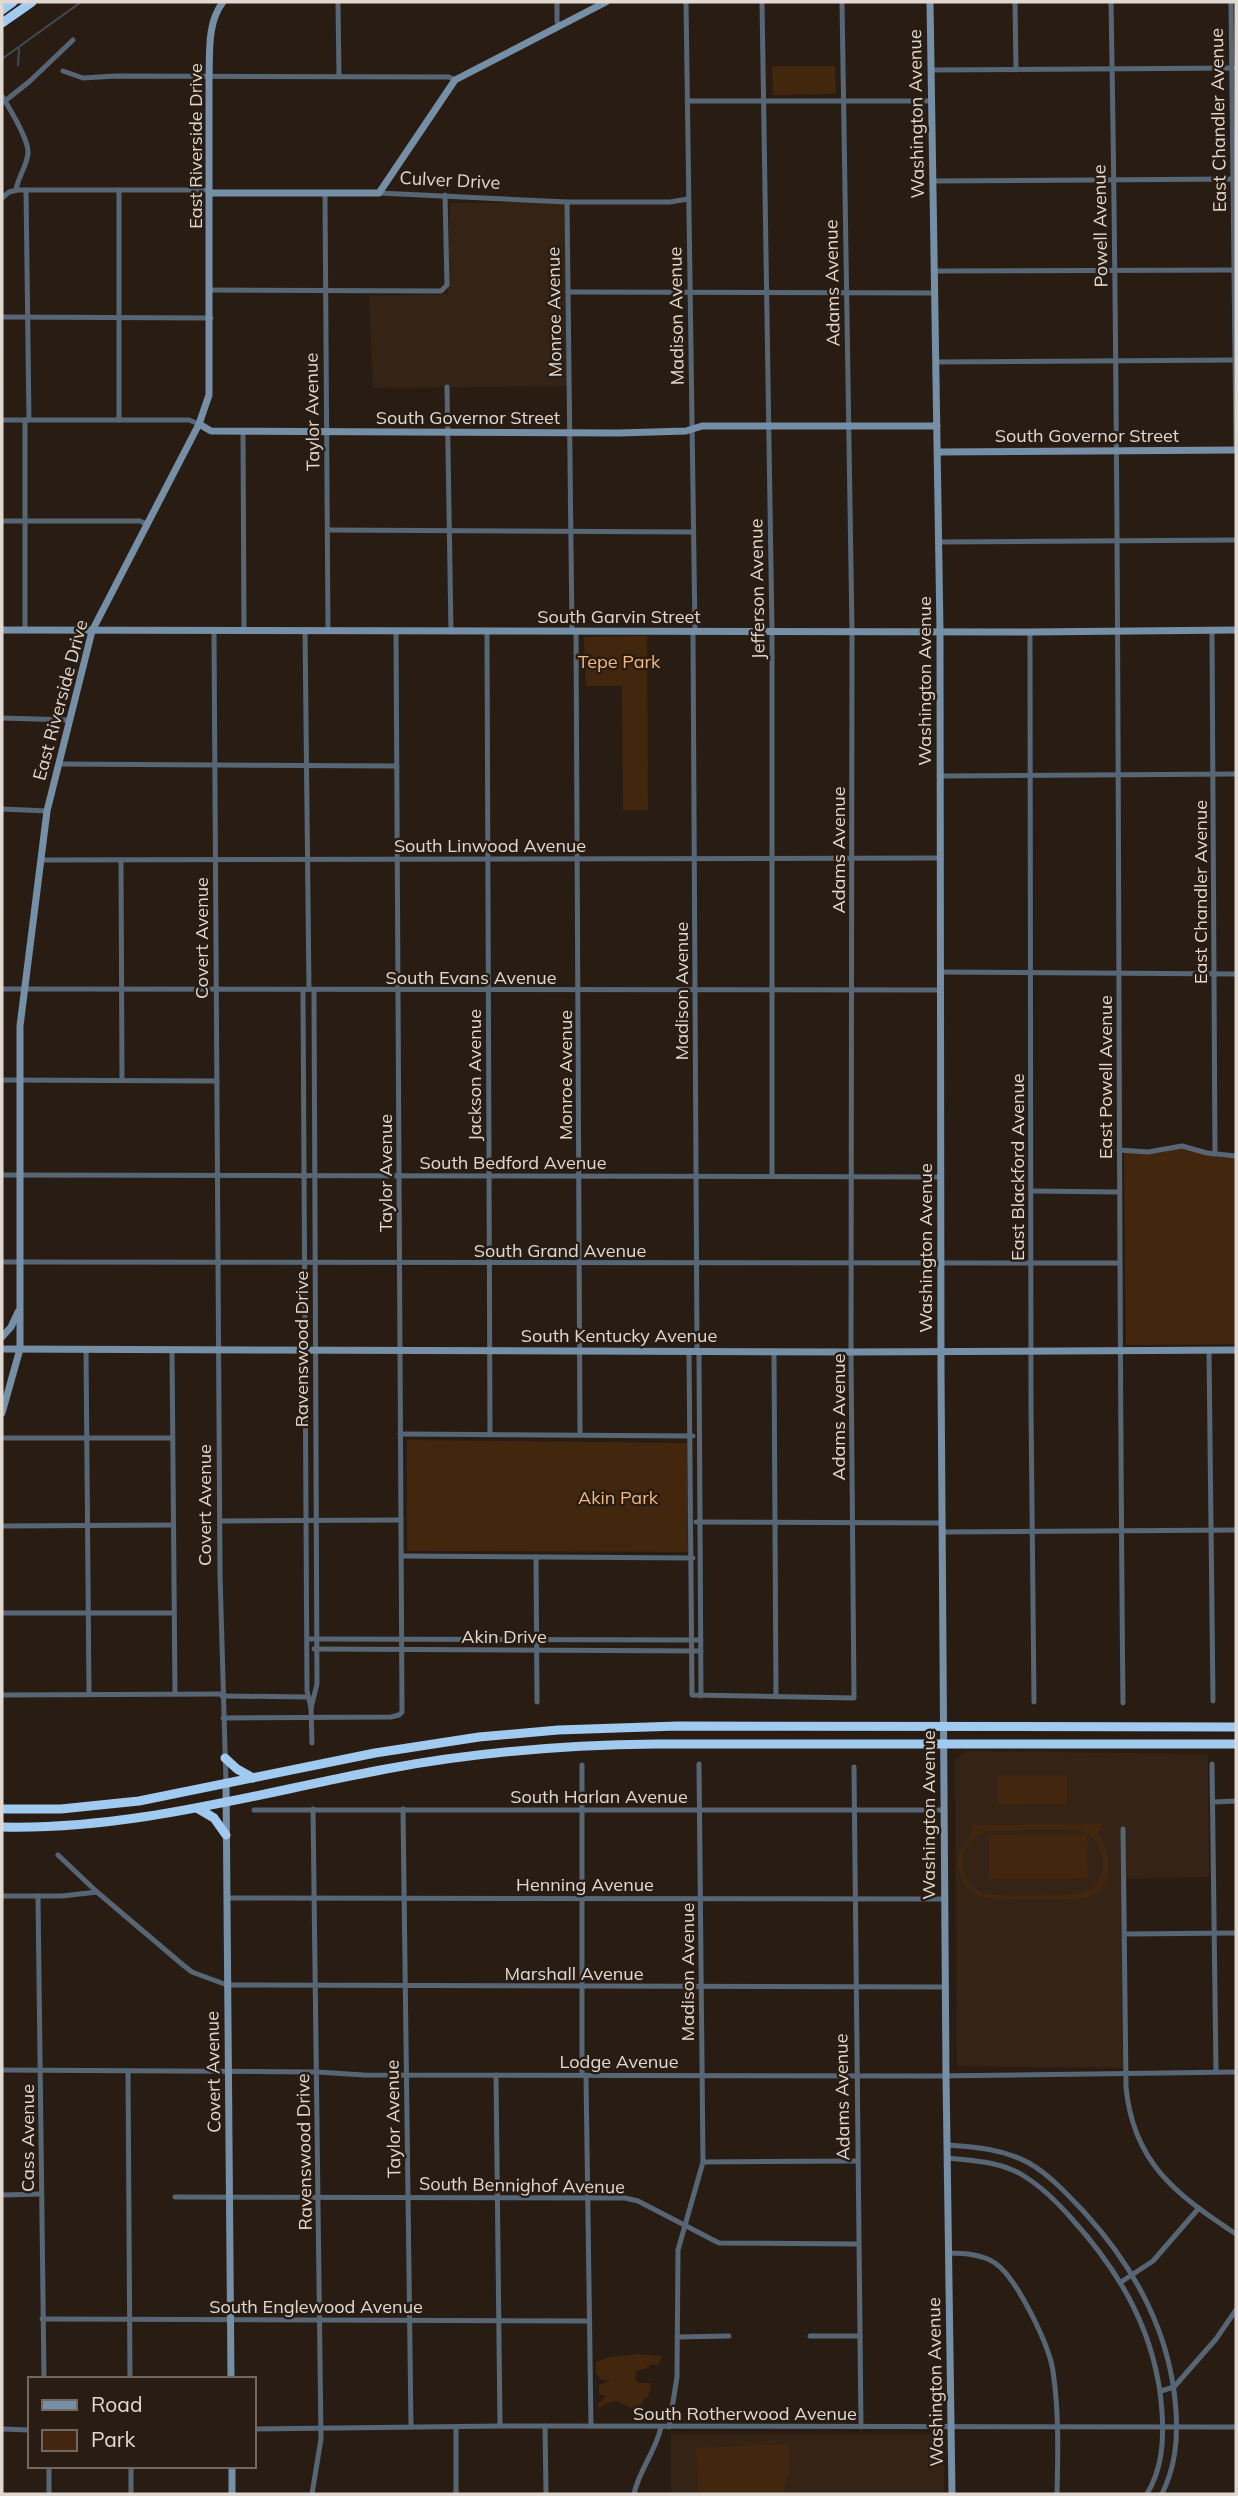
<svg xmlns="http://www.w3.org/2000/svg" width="1238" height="2496" font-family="Mulish,sans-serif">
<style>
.built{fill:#352415}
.green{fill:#42270e;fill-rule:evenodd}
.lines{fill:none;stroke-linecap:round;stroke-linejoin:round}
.stream{stroke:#444b58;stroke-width:2}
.street{stroke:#566675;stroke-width:5}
.secondary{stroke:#758fa7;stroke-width:7}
.highway{stroke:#a1caf0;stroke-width:9}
.labels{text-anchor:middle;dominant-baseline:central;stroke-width:5;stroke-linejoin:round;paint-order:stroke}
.street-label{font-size:18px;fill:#e1d8d2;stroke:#291d13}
.park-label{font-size:18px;fill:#f4b682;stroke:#291d13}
</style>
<rect width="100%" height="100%" fill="#291d13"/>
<!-- built -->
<g class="built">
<path d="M 567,202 L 569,386 L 373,388 L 369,296 L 448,294 L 450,203 Z"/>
<path d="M 966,1751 L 1208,1754 L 1209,1877 L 1121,1879 L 1123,2068 L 957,2066 L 955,1760 Z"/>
<rect x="671" y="2434" width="273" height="60"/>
</g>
<!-- green -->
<g class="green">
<path d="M 772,66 L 835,66 L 836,94 L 773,95 Z"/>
<path d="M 647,636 L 648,810 L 623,810 L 622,686 L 586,686 L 584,637 Z"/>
<path d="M 1183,1148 L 1216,1157 L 1236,1158 L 1236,1344 L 1126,1345 L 1124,1153 Z"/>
<path d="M 407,1440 L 687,1443 L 688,1552 L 407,1551 Z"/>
<path d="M 997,1775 L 1067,1775 L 1067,1804 L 998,1805 Z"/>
<path d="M 1101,1824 L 1101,1830 L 1095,1831 C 1112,1848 1117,1891 1085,1898 C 1074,1900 991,1900 982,1897 C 972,1893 963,1885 960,1874 C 950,1847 974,1843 973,1825 ZM 992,1830 L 1078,1830 C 1106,1837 1114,1878 1085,1892 C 1075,1897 1002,1896 988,1894 C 981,1893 974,1889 970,1883 C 952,1863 967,1834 992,1830 Z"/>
<path d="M 1087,1834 L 1088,1878 L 989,1879 L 989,1835 Z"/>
<path d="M 638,2354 L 662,2356 L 658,2365 L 651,2364 L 645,2369 L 636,2371 L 635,2378 L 639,2383 L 651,2383 L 648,2398 L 645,2397 L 643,2403 L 631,2408 C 614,2400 617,2398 599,2408 L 597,2405 L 606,2396 L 599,2394 L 599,2385 L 611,2380 L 601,2380 L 596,2373 L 596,2362 L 609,2357 Z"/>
<path d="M 788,2444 L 790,2467 L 783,2494 L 698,2494 L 696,2448 Z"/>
</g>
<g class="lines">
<!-- stream -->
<g class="stream">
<path d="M 2,59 L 81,2"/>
<path d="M 18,65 L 19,49"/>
</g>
<!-- street -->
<g class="street">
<path d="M 338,2 L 339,76"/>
<path d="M 557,2 L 557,21 L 559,26"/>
<path d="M 686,2 L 695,631"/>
<path d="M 762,2 L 772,631 L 772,1176"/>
<path d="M 1015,2 L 1016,70"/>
<path d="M 1111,2 C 1121,569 1117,1136 1123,1703"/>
<path d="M 1231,2 L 1236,448"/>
<path d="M 931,70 L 1236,68"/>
<path d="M 63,71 L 83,78 L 116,76 L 449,77 L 455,80"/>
<path d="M 2,96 C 9,108 29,139 28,153 C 27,166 18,177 16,190"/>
<path d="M 5,101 L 30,81 L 73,40"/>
<path d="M 687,101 L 932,101"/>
<path d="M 933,181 L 1236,179"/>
<path d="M 26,190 L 29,420"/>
<path d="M 119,190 L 119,420"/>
<path d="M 325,193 L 328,631"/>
<path d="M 379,193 L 567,202 L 670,202 L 688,199"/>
<path d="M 2,198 L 9,192 L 18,190 L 210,190"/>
<path d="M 567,202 L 572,631"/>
<path d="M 935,271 L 1236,270"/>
<path d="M 211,290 L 441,291 L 447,285 L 445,195"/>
<path d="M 568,292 L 935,293"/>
<path d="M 2,317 L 211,318"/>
<path d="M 936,362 L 1236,360"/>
<path d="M 447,387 L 451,632"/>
<path d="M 2,420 L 189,420 L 199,424"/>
<path d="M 25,420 L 25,630"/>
<path d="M 243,431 L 244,631"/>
<path d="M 2,521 L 140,521 L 146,524"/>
<path d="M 328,530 L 693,532"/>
<path d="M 939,542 L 1236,540"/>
<path d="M 214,631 L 220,1574 L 226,1783"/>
<path d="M 305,631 L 309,989"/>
<path d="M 576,631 L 580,1435"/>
<path d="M 693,631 L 697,1351"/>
<path d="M 1212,631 L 1215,1154"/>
<path d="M 487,632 L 490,1435"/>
<path d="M 1030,632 L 1031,1407 L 1034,1702"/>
<path d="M 2,718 L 69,720"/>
<path d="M 58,764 L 397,766"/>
<path d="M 941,776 L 1236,774"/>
<path d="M 2,809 L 47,811"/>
<path d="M 40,860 L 940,858"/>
<path d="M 121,860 L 122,1080"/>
<path d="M 941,972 L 1236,974"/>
<path d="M 2,989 L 941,990"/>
<path d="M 303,990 L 307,1691 L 311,1708 L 312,1743"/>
<path d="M 2,1080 L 217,1081"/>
<path d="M 1119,1150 L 1148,1152 L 1182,1146 L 1207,1153 L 1236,1156"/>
<path d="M 2,1175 L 941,1177"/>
<path d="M 1031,1191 L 1119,1192"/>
<path d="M 2,1262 L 1119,1263"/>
<path d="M 86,1349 L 89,1694"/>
<path d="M 172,1349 L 175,1694"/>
<path d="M 689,1351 L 692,1695 L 854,1698 L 851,1352 L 852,631 L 842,2"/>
<path d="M 699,1351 L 701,1696"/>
<path d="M 774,1351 L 776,1697"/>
<path d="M 1209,1351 L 1213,1701"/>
<path d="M 400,1434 L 693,1436"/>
<path d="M 2,1438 L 172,1438"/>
<path d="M 220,1521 L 401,1520"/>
<path d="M 696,1522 L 942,1523"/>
<path d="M 2,1526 L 173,1525"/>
<path d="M 942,1532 L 1236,1530"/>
<path d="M 401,1556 L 693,1558"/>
<path d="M 536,1557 L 537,1702"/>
<path d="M 2,1613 L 174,1613"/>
<path d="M 307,1639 L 701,1640"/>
<path d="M 314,1649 L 701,1651"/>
<path d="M 2,1695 L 222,1694"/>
<path d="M 222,1696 L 308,1697"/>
<path d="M 311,1708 L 317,1684 L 314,990"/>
<path d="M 223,1718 L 391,1717 L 399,1715 L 402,1712 L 396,631"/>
<path d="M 1212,1764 L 1216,2072"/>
<path d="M 582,1765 L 582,2075"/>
<path d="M 854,1767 L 861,2427"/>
<path d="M 1214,1802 L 1236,1801"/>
<path d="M 403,1809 L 411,2427"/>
<path d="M 254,1810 L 944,1810"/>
<path d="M 1123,1829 L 1126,2087 C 1133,2163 1177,2195 1236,2234"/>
<path d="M 58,1855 L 97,1892 L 183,1965 L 192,1972 L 227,1985 L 945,1987"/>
<path d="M 2,1896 L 62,1896 L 97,1892"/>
<path d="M 38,1896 L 44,2379"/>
<path d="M 227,1898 L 944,1899"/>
<path d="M 1125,1934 L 1236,1933"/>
<path d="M 2,2070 L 317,2072 L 364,2075 L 933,2076 L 1236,2072"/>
<path d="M 128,2071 L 130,2379"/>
<path d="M 496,2075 L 500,2426"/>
<path d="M 586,2075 L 591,2426"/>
<path d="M 947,2145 C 976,2147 1003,2149 1029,2163 C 1050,2175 1068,2195 1085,2213 C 1136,2269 1171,2334 1176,2411 C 1178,2441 1175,2467 1162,2494"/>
<path d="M 947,2158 C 974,2161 1000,2161 1024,2176 C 1042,2187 1058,2203 1072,2219 C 1122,2274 1157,2336 1162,2412 C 1164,2441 1162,2469 1147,2494"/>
<path d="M 703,2162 L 857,2161"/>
<path d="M 2,2195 L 41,2194"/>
<path d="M 175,2197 L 625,2198 L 638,2201 L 719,2243 L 858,2244"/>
<path d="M 948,2253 C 964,2253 982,2254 995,2263 C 1017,2278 1049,2345 1053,2371 C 1059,2412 1058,2453 1057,2494"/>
<path d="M 1121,2282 L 1153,2261 L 1199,2208"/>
<path d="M 42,2319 L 590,2321"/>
<path d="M 810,2336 L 860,2336"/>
<path d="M 677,2337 L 729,2336"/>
<path d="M 1161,2391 L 1174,2387 L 1216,2339 L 1236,2310"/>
<path d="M 545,2426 L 546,2494"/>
<path d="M 456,2427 L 456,2494"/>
<path d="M 669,2427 L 677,2377 L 678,2250 L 703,2162 L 699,1764"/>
<path d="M 2,2429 L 30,2430"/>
<path d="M 254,2429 L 502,2426 L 1236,2427"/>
<path d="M 49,2466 L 49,2494"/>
<path d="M 131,2466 L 131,2494"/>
<path d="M 312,2494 L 321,2439 L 313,1809"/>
<path d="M 634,2494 C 639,2470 656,2451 661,2427"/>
</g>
<!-- secondary -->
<g class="secondary">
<path d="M 930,2 L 940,631 L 941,1372 L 946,2076 L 952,2494"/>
<path d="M 210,193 L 379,193 L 455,80 L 606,2"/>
<path d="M 199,424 L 211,431 L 619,433 L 686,431 L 702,426 L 937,426"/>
<path d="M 938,452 L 1236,450"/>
<path d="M 2,630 L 1030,632 L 1236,630"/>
<path d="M 2,1337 L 11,1327 L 18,1312"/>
<path d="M 2,1349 L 851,1352 L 1236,1350"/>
<path d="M 2,1413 L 20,1349 L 20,1026 L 47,811 L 92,631 L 199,424 L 209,395 L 209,77 C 210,51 207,23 223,2"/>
<path d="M 226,1783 L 231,2379"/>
<path d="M 232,2466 L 232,2494"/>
</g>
<!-- highway -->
<g class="highway">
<path d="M 2,10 L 13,2"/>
<path d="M 2,23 L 32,2"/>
<path d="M 225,1758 L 237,1769 L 253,1778"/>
<path d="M 197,1808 L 214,1818 L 226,1835"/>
<path d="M 2,1809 L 61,1809 L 139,1801 L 375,1753 L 479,1737 L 558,1730 L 678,1726 L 1236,1727"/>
<path d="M 2,1827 C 133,1830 258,1793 386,1769 C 475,1752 566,1745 656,1744 L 1236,1744"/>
</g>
</g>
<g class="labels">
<!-- street labels -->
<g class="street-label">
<text transform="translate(916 114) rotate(-91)">Washington Avenue</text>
<text transform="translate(1218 120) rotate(-91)">East Chandler Avenue</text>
<text transform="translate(195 146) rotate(-90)">East Riverside Drive</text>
<text transform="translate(450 180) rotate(3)">Culver Drive</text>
<text transform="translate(1100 226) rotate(-91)">Powell Avenue</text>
<text transform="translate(832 283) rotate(-91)">Adams Avenue</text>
<text transform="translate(554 312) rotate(-91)">Monroe Avenue</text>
<text transform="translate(676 316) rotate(-91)">Madison Avenue</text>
<text transform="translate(312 412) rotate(-91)">Taylor Avenue</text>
<text x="468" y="417">South Governor Street</text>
<text x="1087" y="435">South Governor Street</text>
<text transform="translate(757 589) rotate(-91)">Jefferson Avenue</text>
<text x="619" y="616">South Garvin Street</text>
<text transform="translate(924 681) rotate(-90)">Washington Avenue</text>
<text transform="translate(60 700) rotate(-75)">East Riverside Drive</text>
<text x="490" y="845">South Linwood Avenue</text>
<text transform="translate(838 850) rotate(-90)">Adams Avenue</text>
<text transform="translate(1200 892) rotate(-90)">East Chandler Avenue</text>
<text transform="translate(201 938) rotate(-90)">Covert Avenue</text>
<text x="471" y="977">South Evans Avenue</text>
<text transform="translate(681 991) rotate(-90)">Madison Avenue</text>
<text transform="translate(474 1075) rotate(-90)">Jackson Avenue</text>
<text transform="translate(565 1075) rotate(-90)">Monroe Avenue</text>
<text transform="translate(1105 1077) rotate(-90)">East Powell Avenue</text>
<text x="513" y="1162">South Bedford Avenue</text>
<text transform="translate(1017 1167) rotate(-90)">East Blackford Avenue</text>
<text transform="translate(385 1173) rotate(-90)">Taylor Avenue</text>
<text transform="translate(925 1248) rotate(-90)">Washington Avenue</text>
<text x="560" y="1250">South Grand Avenue</text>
<text x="619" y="1335">South Kentucky Avenue</text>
<text transform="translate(301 1349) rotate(-90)">Ravenswood Drive</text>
<text transform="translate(838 1417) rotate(-90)">Adams Avenue</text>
<text transform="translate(204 1505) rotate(-90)">Covert Avenue</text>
<text x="504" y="1636">Akin Drive</text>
<text x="599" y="1796">South Harlan Avenue</text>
<text transform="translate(928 1815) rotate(-90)">Washington Avenue</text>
<text x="585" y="1884">Henning Avenue</text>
<text transform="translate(687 1972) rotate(-90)">Madison Avenue</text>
<text x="574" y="1973">Marshall Avenue</text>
<text x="619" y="2061">Lodge Avenue</text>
<text transform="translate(213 2072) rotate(-91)">Covert Avenue</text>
<text transform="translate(842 2097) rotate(-91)">Adams Avenue</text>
<text transform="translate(393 2119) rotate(-91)">Taylor Avenue</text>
<text transform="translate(27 2138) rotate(-90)">Cass Avenue</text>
<text transform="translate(304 2152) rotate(-91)">Ravenswood Drive</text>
<text transform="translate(522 2185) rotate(1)">South Bennighof Avenue</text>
<text x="316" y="2306">South Englewood Avenue</text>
<text transform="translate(935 2382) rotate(-91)">Washington Avenue</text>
<text x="745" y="2413">South Rotherwood Avenue</text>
</g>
<!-- park labels -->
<g class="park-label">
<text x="619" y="661">Tepe Park</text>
<text x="618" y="1497">Akin Park</text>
</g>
</g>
<!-- border -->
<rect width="1238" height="2496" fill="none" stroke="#e1d8d2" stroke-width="7"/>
<!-- legend -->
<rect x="28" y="2377" width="228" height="91" fill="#291d13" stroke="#73685f" stroke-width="2"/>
<rect x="42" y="2400" width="35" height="10" fill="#758fa7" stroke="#73685f" stroke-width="2"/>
<text x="91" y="2412" font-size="21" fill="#e1d8d2">Road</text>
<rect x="42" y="2430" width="35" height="21" fill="#42270e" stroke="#73685f" stroke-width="2"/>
<text x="91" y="2447" font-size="21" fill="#e1d8d2">Park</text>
</svg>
